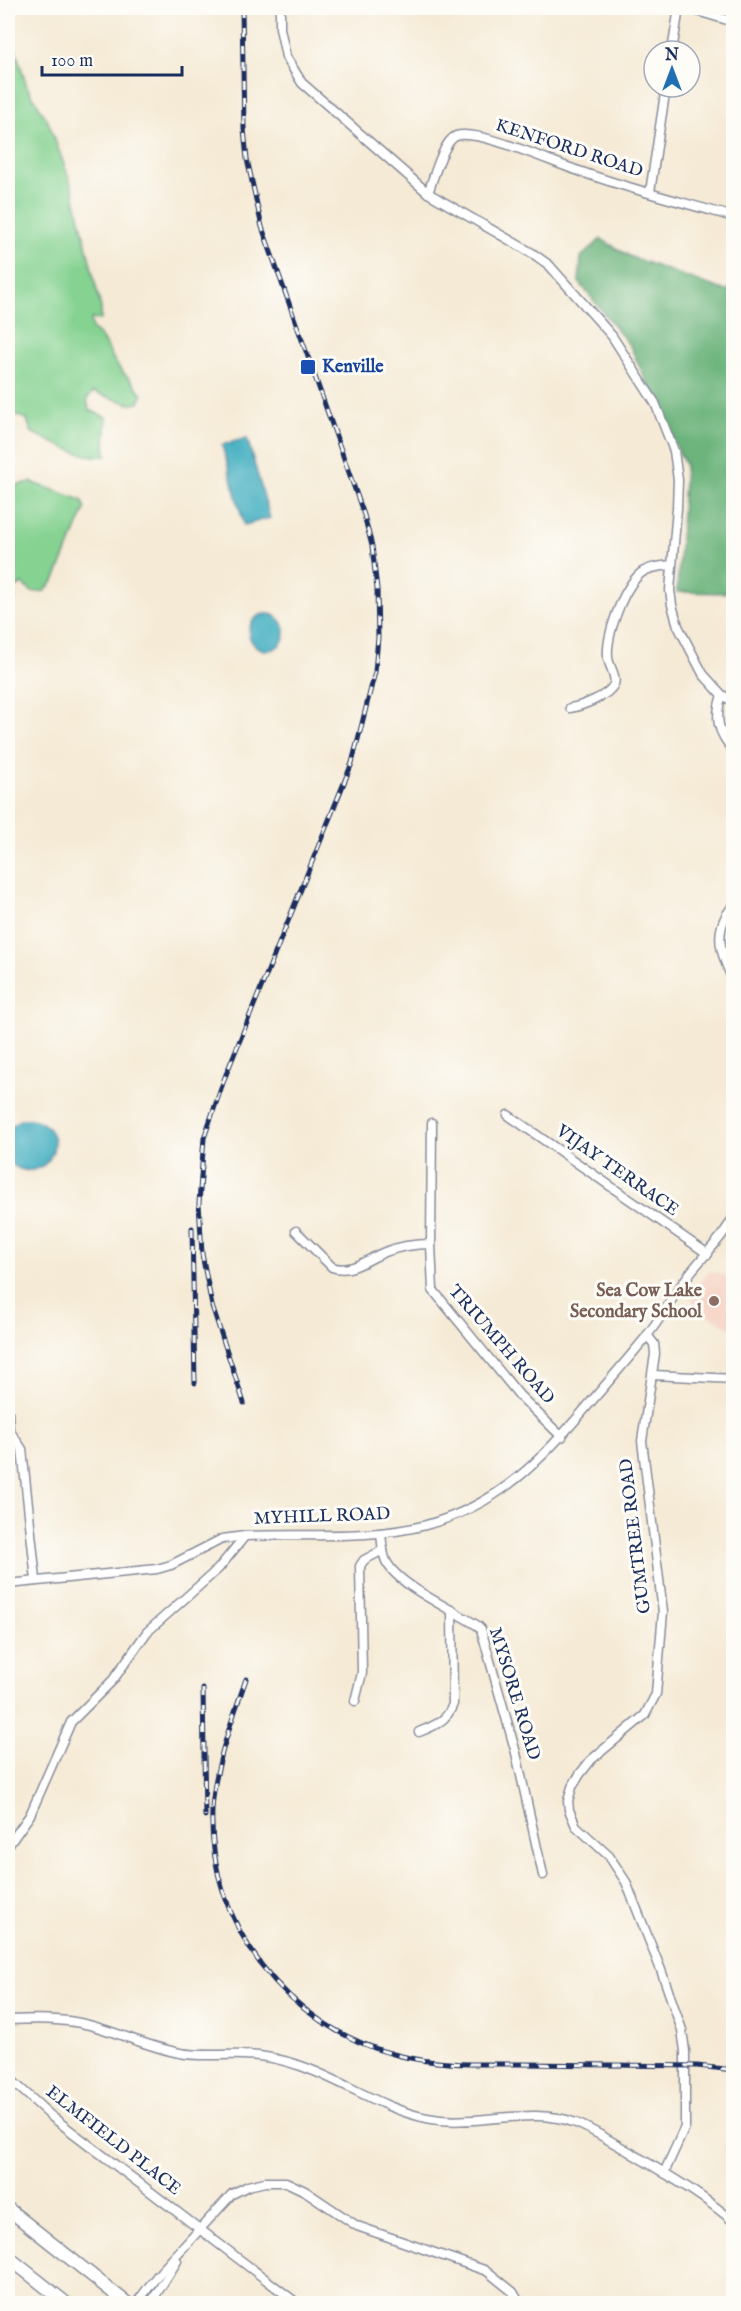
<svg xmlns="http://www.w3.org/2000/svg" width="741" height="2311" font-family="'IM FELL English',serif">
<style>
.built{fill:#f5d2c3}
.green{fill:#85d291;stroke:#508078;stroke-width:1.5}
.forest{fill:#6cb47b;stroke:#44726c;stroke-width:1.5}
.water{fill:#41adc0;stroke:#2e6e8f;stroke-width:1.5}
.lines{fill:none;stroke-linecap:round;stroke-linejoin:round}
.minor-casing{stroke:#888c9a;stroke-width:11}
.secondary-casing{stroke:#888c9a;stroke-width:15}
.minor{stroke:#fff;stroke-width:8}
.secondary{stroke:#fff;stroke-width:12}
.rail-casing{stroke:#1b2f5e;stroke-width:5}
.rail{stroke:#fdfcf7;stroke-width:3;stroke-dasharray:9;stroke-linecap:butt}
.transit-dot{fill:#1a4fb4;stroke:#fdfcf7;stroke-width:2}
.education-dot{fill:#8d6e63;stroke:#fdfcf7;stroke-width:2}
.labels{text-anchor:middle;dominant-baseline:central;stroke-width:6;stroke-linejoin:round;paint-order:stroke}
.street-label{font-size:18px;fill:#1b2f5e;stroke:#fdfcf7}
.transit-label{font-size:18px;font-weight:bold;fill:#164399;stroke:#fdfcf7;text-anchor:start}
.education-label{font-size:18px;font-weight:bold;fill:#785e54;stroke:#fdfcf7;text-anchor:end}
</style>
<rect width="100%" height="100%" fill="#fdfcf7"/>
<filter id="ink" filterUnits="userSpaceOnUse"><feTurbulence type="fractalNoise" baseFrequency=".0167" numOctaves="2"/><feDisplacementMap in="SourceGraphic" scale="12" xChannelSelector="R" yChannelSelector="G"/><feConvolveMatrix kernelMatrix="1 2 1 2 8 2 1 2 1" color-interpolation-filters="sRGB"/></filter>
<filter id="wash" filterUnits="userSpaceOnUse"><feTurbulence type="fractalNoise" baseFrequency=".008" numOctaves="4" result="noise"/><feDisplacementMap in="SourceGraphic" scale="24" xChannelSelector="R" yChannelSelector="G"/><feGaussianBlur stdDeviation="1.35" result="paint"/><feColorMatrix in="noise" values="0 0 0 0 0 0 0 0 0 0 0 0 0 0 0 0 0 1.4 0 .05"/><feComposite in="paint" operator="in"/></filter>
<g filter="url(#wash)">
<rect width="100%" height="100%" fill="#f5ead5"/>
<!-- built -->
<path class="built" d="M 733,1270 L 733,1330 L 691,1305 L 694,1299 L 689,1296 L 709,1271 L 728,1276 Z"/>
<!-- green -->
<g class="green">
<path d="M 8,25 L 27,87 L 48,121 L 73,189 L 101,308 L 101,320 L 91,319 L 92,329 C 108,342 106,349 117,365 C 124,376 135,382 142,395 L 139,403 L 130,404 L 93,392 L 87,399 L 89,410 L 106,417 C 108,432 102,441 107,456 C 82,459 54,443 31,432 L 27,419 L 16,415 L 8,419 Z"/>
<path d="M 31,482 L 82,500 L 85,509 L 55,579 L 45,591 L 32,592 L 22,584 L 12,590 L 15,600 L 8,603 L 8,491 L 17,485 Z"/>
</g>
<!-- forest -->
<path class="forest" d="M 601,239 L 631,257 L 726,291 L 733,286 L 733,593 L 677,592 L 685,465 L 630,346 L 579,282 L 581,257 Z"/>
<!-- water -->
<g class="water">
<path d="M 247,438 L 270,518 L 244,525 L 222,445 Z"/>
<circle cx="267" cy="632" r="18"/>
<path d="M 21,1119 C 37,1117 49,1124 54,1139 C 56,1167 27,1181 8,1161 L 8,1129 Z"/>
</g>
</g>
<g filter="url(#ink)">
<g class="lines">
<defs>
<g id="minor">
<path d="M 280,8 L 280,28 L 286,57 L 302,83 L 428,193 L 532,253 L 549,265 L 612,336 L 655,403 L 674,451 L 678,480 L 677,508 L 670,590 L 672,605 L 678,626 L 703,674 L 722,695 L 734,702"/>
<path d="M 687,8 L 734,22"/>
<path d="M 672,51 L 679,8"/>
<path d="M 650,192 L 666,87"/>
<path d="M 428,193 C 433,180 443,141 456,136 C 478,128 553,163 579,171 C 629,189 682,202 734,217"/>
<path d="M 722,695 C 714,718 718,733 734,751"/>
<path d="M 570,708 C 582,706 609,696 614,684 C 617,677 609,666 608,658 C 606,635 623,588 641,573 C 649,567 661,566 671,565"/>
<path d="M 734,905 C 711,930 721,955 734,982"/>
<path d="M 508,1115 L 708,1254"/>
<path d="M 432,1123 L 431,1244 L 433,1290 L 519,1395 L 562,1437"/>
<path d="M 296,1231 L 332,1267 C 351,1274 367,1259 385,1252 C 400,1246 415,1244 431,1244"/>
<path d="M 647,1335 L 654,1344 L 655,1354 L 642,1441 L 663,1612 L 656,1694 L 645,1715 L 591,1760 L 580,1774 L 572,1787 L 568,1801 L 569,1810 L 576,1826 L 609,1856 L 626,1882 L 661,1970 L 682,2030 L 685,2051 L 685,2127 L 664,2173"/>
<path d="M 653,1375 L 734,1379"/>
<path d="M 8,1411 L 9,1430 L 22,1449 L 36,1580"/>
<path d="M 381,1533 C 382,1542 382,1552 386,1561 C 398,1586 454,1610 478,1626 L 481,1629 L 516,1753 L 543,1875"/>
<path d="M 8,1584 L 157,1569 L 171,1565 L 222,1539 L 245,1536"/>
<path d="M 355,1701 L 362,1673 L 360,1566 L 364,1560 L 383,1550"/>
<path d="M 419,1732 C 434,1726 447,1721 453,1704 L 452,1610"/>
<path d="M 8,1846 L 30,1815 L 71,1722 L 113,1680 L 147,1632 L 218,1569 L 245,1536 C 302,1533 371,1540 426,1525 C 499,1505 543,1459 590,1403 C 609,1381 628,1359 646,1337 C 661,1318 673,1296 687,1277 C 703,1255 722,1240 734,1216"/>
<path d="M 8,2020 C 35,2019 62,2018 89,2025 C 120,2033 148,2047 180,2053 C 200,2057 223,2054 243,2055 C 263,2055 283,2060 301,2066 C 344,2081 382,2109 427,2118 C 475,2128 531,2105 576,2123 C 594,2130 611,2142 628,2151 C 664,2173 702,2194 734,2222"/>
<path d="M 8,2077 L 51,2116 L 298,2304"/>
<path d="M 136,2304 L 157,2276 L 232,2194 L 248,2186 L 265,2182 L 286,2182 L 305,2191 L 357,2226 L 487,2271 L 513,2292 L 520,2304"/>
<path d="M 150,2304 L 177,2261"/>
</g>
<g id="secondary">
<path d="M 8,2209 L 128,2304"/>
<path d="M 8,2257 L 67,2304"/>
</g>
</defs>
<!-- minor casing -->
<use href="#minor" class="minor-casing"/>
<!-- secondary casing -->
<use href="#secondary" class="secondary-casing"/>
<!-- minor -->
<use href="#minor" class="minor"/>
<!-- secondary -->
<use href="#secondary" class="secondary"/>
<defs>
<g id="rail">
<path d="M 242,8 L 244,129 L 247,159 L 262,227 L 364,515 L 372,546 L 377,589 L 378,637 L 375,672 L 352,763 L 225,1077 L 204,1138 L 199,1203 L 202,1254 L 212,1306 L 244,1403"/>
<path d="M 192,1228 L 195,1383"/>
<path d="M 246,1679 C 232,1721 214,1766 212,1811 C 208,1925 287,2027 397,2055 C 438,2066 482,2064 524,2064 C 582,2065 639,2065 697,2066 L 734,2070"/>
<path d="M 203,1689 L 205,1816"/>
</g>
</defs>
<!-- rail casing -->
<use href="#rail" class="rail-casing"/>
<!-- rail -->
<use href="#rail" class="rail"/>
</g>
</g>
<!-- markers -->
<rect class="transit-dot" x="300" y="359" width="16" height="16" rx="3"/>
<circle class="education-dot" cx="714" cy="1301" r="6"/>
<g class="labels">
<!-- street labels -->
<g class="street-label">
<text transform="translate(569 149) rotate(18)">KENFORD ROAD</text>
<text transform="translate(617 1171) rotate(35)">VIJAY TERRACE</text>
<text transform="translate(501 1345) rotate(49)">TRIUMPH ROAD</text>
<text transform="translate(322 1517) rotate(-2)">MYHILL ROAD</text>
<text transform="translate(636 1536) rotate(-97)">GUMTREE ROAD</text>
<text transform="translate(514 1694) rotate(73)">MYSORE ROAD</text>
<text transform="translate(113 2141) rotate(38)">ELMFIELD PLACE</text>
</g>
<!-- transit labels -->
<g class="transit-label">
<text x="322" y="367">Kenville</text>
</g>
<!-- education labels -->
<g class="education-label">
<text x="702" y="1291">Sea Cow Lake<tspan x="702" dy="21">Secondary School</tspan></text>
</g>
</g>
<!-- margin -->
<rect width="741" height="2311" fill="none" stroke="#fdfcf7" stroke-width="30"/>
<!-- north arrow -->
<g transform="translate(672 69)"><circle r="28" fill="#fdfcf7" stroke="#a3aaba" stroke-width="1.5"/>
<path d="M0-4.5L10 22L0 15L-10 22Z" fill="#1f6fb2"/>
<text y="-9" font-size="16" font-weight="bold" text-anchor="middle" fill="#1b2f5e">N</text>
</g>
<!-- scale -->
<path d="M42 66v9h140v-9" fill="none" stroke="#1b2f5e" stroke-width="3"/>
<text x="51" y="66" font-size="18" fill="#1b2f5e" stroke="#fdfcf7" stroke-width="4.5" paint-order="stroke">100 m</text>
</svg>
